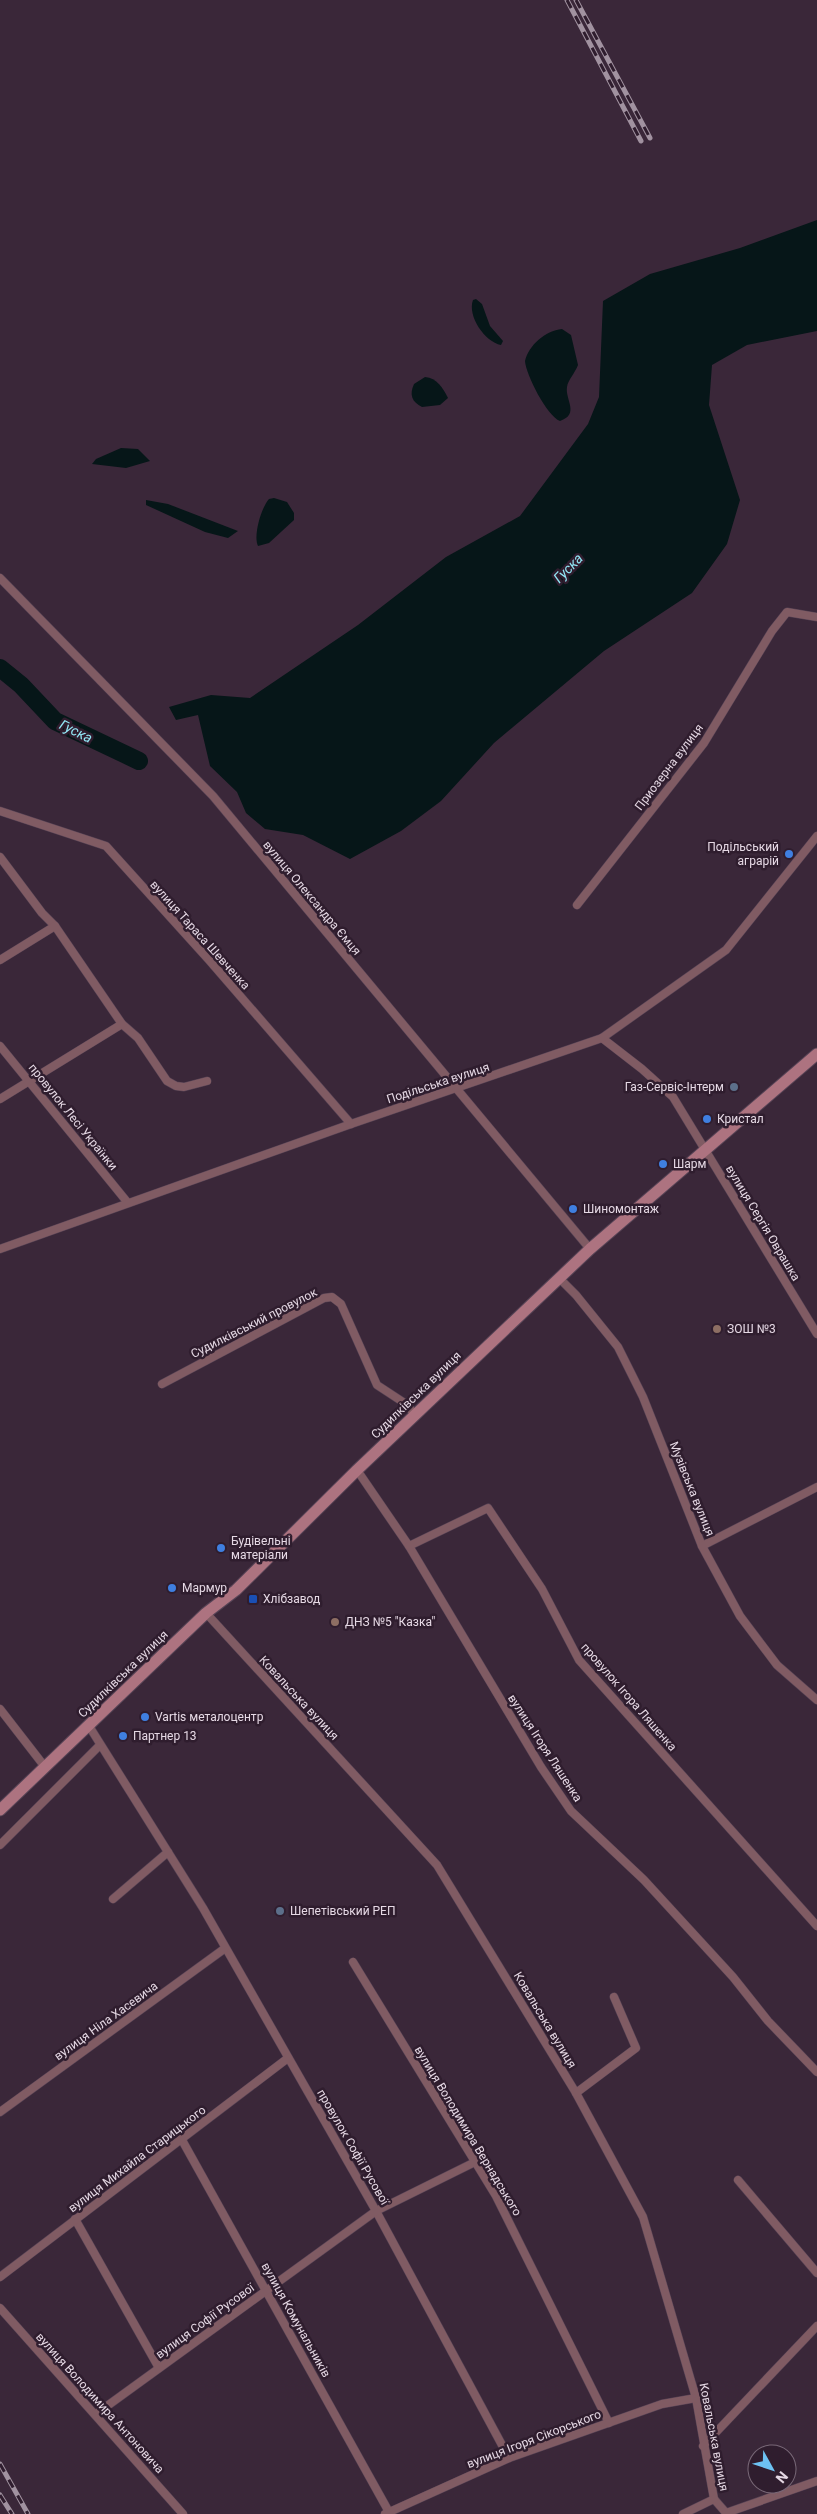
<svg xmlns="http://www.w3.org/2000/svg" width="817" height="2514" font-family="Roboto,sans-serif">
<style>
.water{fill:#061618}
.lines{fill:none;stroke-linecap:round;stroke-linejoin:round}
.river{stroke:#061618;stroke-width:18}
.street-casing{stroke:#564355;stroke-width:9}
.secondary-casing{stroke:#564355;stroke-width:13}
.street{stroke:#805b63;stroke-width:8}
.secondary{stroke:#ad7380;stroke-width:11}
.rail-casing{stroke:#a192a0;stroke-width:5}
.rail{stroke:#2f1d2e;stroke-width:3;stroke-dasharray:9;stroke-linecap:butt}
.shop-dot{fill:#3f7fe0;stroke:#2f1d2e;stroke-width:2}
.service-dot{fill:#5c6f8a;stroke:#2f1d2e;stroke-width:2}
.education-dot{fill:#8d6e63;stroke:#2f1d2e;stroke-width:2}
.transit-dot{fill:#1a4fb4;stroke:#2f1d2e;stroke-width:2}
.labels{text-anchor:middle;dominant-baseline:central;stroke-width:5;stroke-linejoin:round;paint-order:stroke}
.street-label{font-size:12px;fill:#e6d9e5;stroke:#2f1d2e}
.poi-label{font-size:12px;fill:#e6d9e5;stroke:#2f1d2e;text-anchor:start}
.water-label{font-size:14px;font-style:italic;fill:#93e8f6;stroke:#2f1d2e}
</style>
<rect width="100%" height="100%" fill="#3a2739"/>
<!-- water -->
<g class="water">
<path d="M 817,220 L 817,331 L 747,345 L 712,365 L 709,405 L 740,500 L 727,544 L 692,593 L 604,651 L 494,743 L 441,801 L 401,831 L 350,859 L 303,835 L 265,829 L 246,813 L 237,792 L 210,766 L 198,715 L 176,720 L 169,707 L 211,695 L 250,698 L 358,625 L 446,557 L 520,516 L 588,424 L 599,397 L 603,301 L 650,274 L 740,248 Z"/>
<path d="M 476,299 L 482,304 L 490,326 L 503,341 L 501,345 C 485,342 467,316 473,300 Z"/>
<path d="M 562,329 L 571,335 L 578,365 C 575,373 568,380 567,387 C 565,400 580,414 560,421 C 547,416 526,375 525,361 C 529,345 545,331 562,329 Z"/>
<path d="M 425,377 C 437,378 443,388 448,398 L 440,405 L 422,407 C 412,402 409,395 414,384 Z"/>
<path d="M 121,448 L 138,449 L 150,461 L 126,468 L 92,464 L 96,459 Z"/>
<path d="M 274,498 L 287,502 L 294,513 L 294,520 L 269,543 L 258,546 C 253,536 261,508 269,499 Z"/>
<path d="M 146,500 L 168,504 L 238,531 L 228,538 L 205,532 L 146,505 Z"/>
</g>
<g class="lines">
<!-- river -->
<path class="river" d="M 0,668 L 21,685 L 55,721 L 139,761"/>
<defs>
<g id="street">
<path d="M 0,578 L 213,796 L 590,1249"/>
<path d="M 0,811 L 106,846 L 209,960 L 351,1124"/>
<path d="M 0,857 L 42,913 L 55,926"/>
<path d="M 577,905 L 704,743 L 772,631 L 787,612 L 817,617"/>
<path d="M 0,960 L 55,926 L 122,1024 L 138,1038 L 167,1081 L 176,1086 L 184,1087 L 207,1081"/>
<path d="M 602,1038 L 642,1069 L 673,1097 L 817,1334"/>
<path d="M 0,1046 L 128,1203"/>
<path d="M 0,1099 L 122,1024"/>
<path d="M 0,1249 L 351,1124 L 602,1038 L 726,950 L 817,836"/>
<path d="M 559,1278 L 576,1295 L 618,1347 L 643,1397 L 702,1546 L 740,1616 L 777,1665 L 817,1700"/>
<path d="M 162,1384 L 324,1298 L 332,1297 L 341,1304 L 377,1385 L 406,1404 L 415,1415"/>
<path d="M 357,1470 L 409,1546 L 541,1767 L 571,1811 L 644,1880 L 733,1977 L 768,2021 L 817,2072"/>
<path d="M 409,1546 L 488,1508 L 542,1589 L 579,1660 L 817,1926"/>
<path d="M 702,1546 L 817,1487"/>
<path d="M 206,1613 L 437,1865 L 576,2093 L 643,2217 L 696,2398 L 714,2499 L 727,2514"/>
<path d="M 0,1709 L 45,1767"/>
<path d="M 89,1726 L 203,1908 L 308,2092 L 376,2211 L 509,2458"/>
<path d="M 0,1845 L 100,1745"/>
<path d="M 113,1899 L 168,1852"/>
<path d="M 353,1962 L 496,2196 L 609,2423"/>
<path d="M 576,2093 L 636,2048 L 614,1997"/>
<path d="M 0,2112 L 224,1949"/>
<path d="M 182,2140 L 389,2512"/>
<path d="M 738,2180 L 817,2273"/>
<path d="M 75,2219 L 159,2368"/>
<path d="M 0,2277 L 288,2058"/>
<path d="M 0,2308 L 183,2514"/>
<path d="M 96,2414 L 376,2211 L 475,2162"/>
<path d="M 703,2446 L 817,2326"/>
<path d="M 726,2513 L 817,2481"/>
<path d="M 385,2514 L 509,2458 L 662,2404 L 696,2398"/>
<path d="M 683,2514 L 714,2499"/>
</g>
<path id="secondary" d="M 0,1810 L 206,1613 L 236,1590 L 357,1470 L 590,1249 L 817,1054"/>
</defs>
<!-- street casing -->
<use href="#street" class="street-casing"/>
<!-- secondary casing -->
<use href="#secondary" class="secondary-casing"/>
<!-- street -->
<use href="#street" class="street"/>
<!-- secondary -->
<use href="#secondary" class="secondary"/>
<defs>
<g id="rail">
<path d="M 567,0 L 641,141"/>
<path d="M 576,0 L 650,138"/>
<path d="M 0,2464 L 28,2514"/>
<path d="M 0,2495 L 12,2514"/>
</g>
</defs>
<!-- rail casing -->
<use href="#rail" class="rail-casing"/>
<!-- rail -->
<use href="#rail" class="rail"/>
</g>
<!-- markers -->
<g class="shop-dot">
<circle cx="789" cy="854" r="5"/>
<circle cx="707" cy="1119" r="5"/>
<circle cx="663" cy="1164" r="5"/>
<circle cx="573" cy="1209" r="5"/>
<circle cx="221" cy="1548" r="5"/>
<circle cx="172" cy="1588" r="5"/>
<circle cx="145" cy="1717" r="5"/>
<circle cx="123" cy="1736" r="5"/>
</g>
<g class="service-dot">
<circle cx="734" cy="1087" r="5"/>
<circle cx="280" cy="1911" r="5"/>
</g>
<g class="education-dot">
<circle cx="717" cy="1329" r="5"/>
<circle cx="335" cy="1622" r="5"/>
</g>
<rect class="transit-dot" x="248" y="1594" width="10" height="10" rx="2.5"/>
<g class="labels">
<!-- street labels -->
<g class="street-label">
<text transform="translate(669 767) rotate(-53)">Приозерна вулиця</text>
<text transform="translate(312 898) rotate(50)">вулиця Олександра Ємця</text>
<text transform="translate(200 935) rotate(48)">вулиця Тараса Шевченка</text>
<text transform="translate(438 1083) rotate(-18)">Подільська вулиця</text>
<text transform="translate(73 1117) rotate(51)">провулок Лесі Українки</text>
<text transform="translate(763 1223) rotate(59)">вулиця Сергія Оврашка</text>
<text transform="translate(254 1323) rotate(-27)">Судилківський провулок</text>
<text transform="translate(416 1395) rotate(-44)">Судилківська вулиця</text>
<text transform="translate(692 1489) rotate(68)">Музівська вулиця</text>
<text transform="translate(123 1674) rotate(-44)">Судилківська вулиця</text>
<text transform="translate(629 1697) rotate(49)">провулок Ігора Ляшенка</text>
<text transform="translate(299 1698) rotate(47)">Ковальська вулиця</text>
<text transform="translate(545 1748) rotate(57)">вулиця Ігоря Ляшенка</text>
<text transform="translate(545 2020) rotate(59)">Ковальська вулиця</text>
<text transform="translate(106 2021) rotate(-36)">вулиця Ніла Хасевича</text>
<text transform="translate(468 2131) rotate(59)">вулиця Володимира Вернадського</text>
<text transform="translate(353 2147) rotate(60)">провулок Софії Русової</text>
<text transform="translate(137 2159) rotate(-37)">вулиця Михайла Старицького</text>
<text transform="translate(296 2320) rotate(61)">вулиця Комунальників</text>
<text transform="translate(205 2321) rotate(-36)">вулиця Софії Русової</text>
<text transform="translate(100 2403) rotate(48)">вулиця Володимира Антоновича</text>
<text transform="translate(714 2437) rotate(79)">Ковальська вулиця</text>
<text transform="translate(534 2439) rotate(-21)">вулиця Ігоря Сікорського</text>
</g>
<!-- poi labels -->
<g class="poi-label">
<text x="779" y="847" text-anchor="end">Подільський<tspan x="779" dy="14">аграрій</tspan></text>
<text x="724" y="1087" text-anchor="end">Газ-Сервіс-Інтерм</text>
<text x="717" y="1119">Кристал</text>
<text x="673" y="1164">Шарм</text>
<text x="583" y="1209">Шиномонтаж</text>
<text x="727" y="1329">ЗОШ №3</text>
<text x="231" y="1541">Будівельні<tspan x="231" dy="14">матеріали</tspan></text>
<text x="182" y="1588">Мармур</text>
<text x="263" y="1599">Хлібзавод</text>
<text x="345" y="1622">ДНЗ №5 "Казка"</text>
<text x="155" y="1717">Vartis металоцентр</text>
<text x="133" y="1736">Партнер 13</text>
<text x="290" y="1911">Шепетівський РЕП</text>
</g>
<!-- water labels -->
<g class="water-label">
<text transform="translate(568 568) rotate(-45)">Гуска</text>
<text transform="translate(76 731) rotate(26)">Гуска</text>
</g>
</g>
<!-- north arrow -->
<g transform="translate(772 2469) rotate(130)"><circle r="24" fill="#2f1d2e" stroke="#786877"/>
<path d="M0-4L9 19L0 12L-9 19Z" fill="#6dc2f3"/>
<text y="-8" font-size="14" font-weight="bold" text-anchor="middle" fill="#e6d9e5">N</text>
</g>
</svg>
